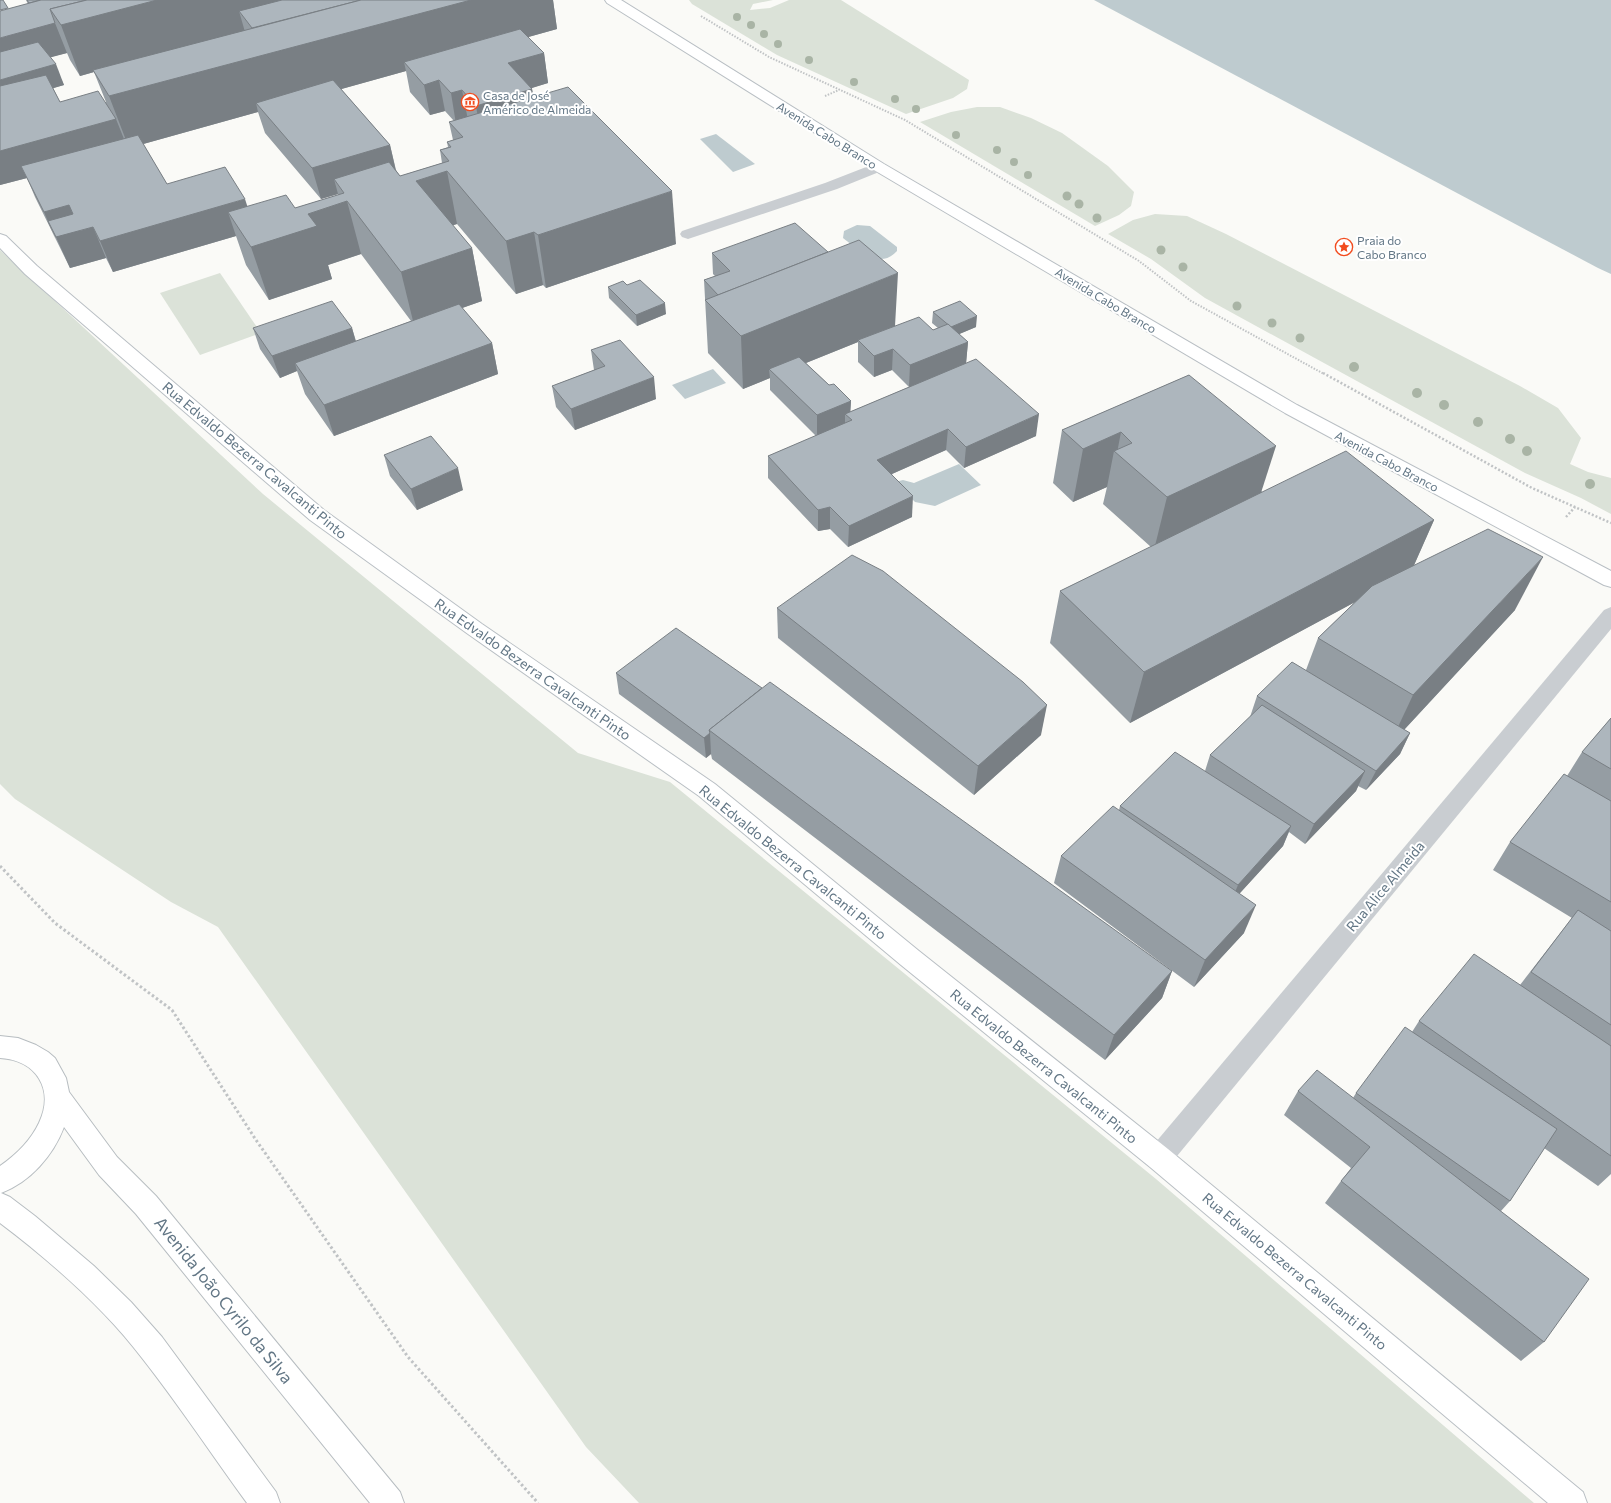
<svg xmlns="http://www.w3.org/2000/svg" width="1611" height="1503" font-family="Commissioner,sans-serif">
<style>
.green{fill:#dbe2d8}
.water{fill:#becbcf}
.lines{fill:none;stroke-linecap:round;stroke-linejoin:round}
.secondary-casing{stroke:#b9bfc4;stroke-width:2}
.primary-casing{stroke:#b7bdc1;stroke-width:2}
.path-far2{stroke:#c0c3c5;stroke-width:2;stroke-dasharray:1.5 1.5;stroke-linecap:butt}
.path-far1{stroke:#c0c3c5;stroke-width:2.5;stroke-dasharray:2 2;stroke-linecap:butt}
.path{stroke:#c0c3c5;stroke-width:3;stroke-dasharray:2.5 2.5;stroke-linecap:butt}
.service{fill:#c9cdd1;fill-rule:evenodd}
.minor{fill:#c9cdd1;fill-rule:evenodd}
.secondary{fill:#fff;fill-rule:evenodd}
.primary{fill:#fff;fill-rule:evenodd}
.tree{fill:#a9b4a5}
.wall{fill:#959da3;fill-rule:evenodd}
.shaded-wall{fill:#797f84}
.building{fill:#adb6bd;stroke:#797f84}
.labels{text-anchor:middle;dominant-baseline:central;stroke-width:4;stroke-linejoin:round;paint-order:stroke}
.far-poi-label{font-size:12px;fill:#627685;stroke:#fff;text-anchor:start}
.far-street-label{font-size:12px;fill:#627685;stroke:#fff}
.street-label{font-size:14px;fill:#627685;stroke:#fff}
.near-street-label{font-size:17px;fill:#627685;stroke:#fff}
</style>
<rect width="100%" height="100%" fill="#fafaf7"/>
<!-- green -->
<g class="green">
<path d="M 689,0 L 773,0 L 753,4 L 750,10 L 770,8 L 789,0 L 841,0 L 969,80 L 967,89 L 953,98 L 906,114 L 777,55 L 692,4 Z"/>
<path d="M 977,107 L 1000,107 L 1031,118 L 1062,133 L 1108,166 L 1134,192 L 1131,206 L 1119,215 L 1095,226 L 920,122 L 951,112 Z"/>
<path d="M 1155,214 L 1187,216 L 1226,234 L 1520,386 L 1558,408 L 1581,438 L 1570,464 L 1588,472 L 1611,478 L 1611,514 L 1581,498 L 1525,473 L 1205,298 L 1151,259 L 1108,234 L 1133,220 Z"/>
<path d="M 0,250 L 263,494 L 578,753 L 670,782 L 1156,1179 L 1534,1503 L 639,1503 L 586,1447 L 218,927 L 171,902 L 15,799 L 0,784 Z"/>
<path d="M 220,273 L 261,333 L 200,355 L 160,293 Z"/>
</g>
<!-- water -->
<g class="water">
<path d="M 1094,0 L 1611,0 L 1611,274 L 1598,268 Z"/>
<path d="M 716,134 L 755,164 L 733,172 L 700,139 Z"/>
<path d="M 857,225 L 870,226 L 897,247 L 897,251 C 879,271 858,249 843,238 L 844,231 Z"/>
<path d="M 713,369 L 726,383 L 685,399 L 672,385 Z"/>
<path d="M 959,464 L 981,485 L 935,506 L 915,502 L 895,482 L 903,480 L 914,483 Z"/>
</g>
<g class="lines">
<defs>
<g id="secondary">
<path d="M 605,0 L 621,0 L 884,164 L 1297,405 L 1611,571 L 1611,587 L 1604,585 L 1285,413 L 874,170 L 607,3 Z"/>
<path d="M 0,234 L 6,236 L 37,266 L 324,510 L 482,624 L 715,784 L 919,951 L 1168,1149 L 1583,1492 L 1587,1503 L 1548,1503 L 1150,1167 L 901,965 L 699,796 L 468,634 L 310,520 L 25,274 L 0,248 Z"/>
</g>
<path id="primary" d="M 0,1036 L 18,1038 L 36,1045 L 48,1052 L 55,1058 L 66,1078 L 69,1092 L 117,1157 L 156,1196 L 400,1492 L 404,1503 L 370,1503 L 136,1214 L 99,1175 L 64,1127 C 53,1156 30,1182 1,1193 L 10,1197 L 35,1216 L 94,1266 L 131,1302 L 162,1337 L 276,1492 L 280,1503 L 247,1503 C 212,1455 179,1405 142,1358 C 105,1309 49,1260 0,1223 L 0,1166 C 16,1155 31,1140 39,1123 C 55,1089 36,1060 0,1058 Z"/>
</defs>
<!-- secondary casing -->
<use href="#secondary" class="secondary-casing"/>
<!-- primary casing -->
<use href="#primary" class="primary-casing"/>
<!-- path-far2 -->
<g class="path-far2">
<path d="M 701,16 L 769,57 L 905,120 L 1139,261 L 1191,301 L 1324,374"/>
<path d="M 825,96 L 839,90"/>
</g>
<!-- path-far1 -->
<g class="path-far1">
<path d="M 1323,373 L 1532,488 L 1611,523"/>
<path d="M 1566,517 L 1575,507"/>
</g>
<!-- path -->
<path class="path" d="M 0,866 L 55,923 L 172,1010 L 256,1140 L 408,1357 L 538,1503"/>
<!-- service -->
<path class="service" d="M 879,162 L 884,164 L 887,167 L 884,170 L 837,189 L 694,237 L 688,239 L 682,237 L 680,234 L 682,231 L 825,183 Z"/>
<!-- minor -->
<path class="minor" d="M 1611,607 L 1611,629 L 1168,1167 L 1159,1171 L 1150,1167 L 1146,1158 L 1150,1149 L 1604,610 Z"/>
<!-- secondary -->
<use href="#secondary" class="secondary"/>
<!-- primary -->
<use href="#primary" class="primary"/>
</g>
<!-- trees -->
<g class="tree">
<circle cx="737" cy="17" r="4"/>
<circle cx="751" cy="25" r="4"/>
<circle cx="764" cy="34" r="4"/>
<circle cx="778" cy="44" r="4"/>
<circle cx="809" cy="60" r="4"/>
<circle cx="854" cy="82" r="4"/>
<circle cx="895" cy="99" r="4"/>
<circle cx="916" cy="109" r="4"/>
<circle cx="956" cy="135" r="4"/>
<circle cx="997" cy="150" r="4"/>
<circle cx="1014" cy="162" r="4"/>
<circle cx="1028" cy="175" r="4"/>
<circle cx="1067" cy="196" r="4.5"/>
<circle cx="1079" cy="204" r="4.5"/>
<circle cx="1097" cy="218" r="4.5"/>
<circle cx="1161" cy="250" r="4.5"/>
<circle cx="1183" cy="267" r="4.5"/>
<circle cx="1237" cy="306" r="4.5"/>
<circle cx="1272" cy="323" r="4.5"/>
<circle cx="1300" cy="338" r="4.5"/>
<circle cx="1354" cy="367" r="5"/>
<circle cx="1417" cy="393" r="5"/>
<circle cx="1444" cy="405" r="5"/>
<circle cx="1478" cy="422" r="5"/>
<circle cx="1510" cy="439" r="5"/>
<circle cx="1527" cy="451" r="5"/>
<circle cx="1590" cy="484" r="5"/>
</g>
<!-- wall -->
<g class="wall">
<path d="M 26,0 L 553,0 L 557,29 L 528,37 L 544,53 L 548,83 L 531,88 L 532,89 L 534,97 L 676,244 L 546,288 L 543,285 L 516,294 L 457,224 L 452,225 L 472,248 L 482,301 L 462,308 L 492,343 L 498,374 L 334,436 L 305,394 L 297,371 L 280,378 L 260,349 L 253,328 L 352,328 L 356,341 L 411,321 L 361,254 L 328,265 L 332,279 L 269,300 L 246,265 L 236,236 L 113,272 L 106,258 L 70,268 L 35,197 L 27,178 L 0,185 L 8,9 L 28,4 ZM 67,53 L 70,60 L 80,76 L 94,72 L 106,102 L 60,102 L 53,88 L 64,85 L 50,57 ZM 406,71 L 410,92 L 430,115 L 445,111 L 454,121 L 449,122 L 453,140 L 447,142 L 448,147 L 440,150 L 442,163 L 400,176 L 396,170 L 390,145 L 341,89 ZM 258,112 L 265,133 L 321,199 L 338,194 L 338,195 L 295,208 L 247,207 L 167,184 L 143,144 Z"/>
<path d="M 828,252 L 895,326 L 933,330 L 938,328 L 932,323 L 933,312 L 976,327 L 959,334 L 968,342 L 966,363 L 1036,436 L 964,468 L 946,450 L 892,474 L 912,517 L 848,547 L 830,529 L 818,531 L 768,478 L 768,456 L 816,436 L 770,390 L 770,378 L 743,389 L 708,353 L 704,280 L 715,276 L 713,274 L 712,253 ZM 858,342 L 858,362 L 874,377 L 892,370 L 909,387 L 942,373 L 850,412 L 851,401 L 829,385 L 806,363 Z"/>
<path d="M 627,285 L 666,314 L 637,326 L 609,298 L 608,287 Z"/>
<path d="M 591,350 L 656,399 L 575,430 L 556,407 L 552,386 L 594,370 Z"/>
<path d="M 1189,375 L 1262,492 L 1434,520 L 1414,565 L 1515,610 L 1404,730 L 1410,733 L 1400,754 L 1366,790 L 1358,786 L 1356,791 L 1305,844 L 1289,832 L 1283,846 L 1239,894 L 1244,933 L 1194,987 L 1054,883 L 1061,856 L 1119,810 L 1120,806 L 1205,771 L 1210,755 L 1250,717 L 1257,696 L 1306,670 L 1318,638 L 1355,602 L 1130,723 L 1050,643 L 1060,591 L 1151,547 L 1103,504 L 1107,487 L 1073,502 L 1053,483 L 1062,430 Z"/>
<path d="M 384,455 L 463,490 L 417,510 L 390,476 Z"/>
<path d="M 777,608 L 1041,735 L 974,795 L 778,638 Z"/>
<path d="M 616,673 L 762,688 L 1172,971 L 1162,998 L 1105,1060 L 712,759 L 711,754 L 706,758 L 619,694 Z"/>
<path d="M 1611,718 L 1611,1174 L 1598,1186 L 1544,1148 L 1510,1201 L 1501,1211 L 1544,1342 L 1521,1361 L 1325,1203 L 1341,1181 L 1351,1168 L 1284,1115 L 1298,1091 L 1353,1098 L 1356,1093 L 1412,1032 L 1419,1021 L 1520,985 L 1572,918 L 1493,870 L 1510,842 L 1567,776 L 1582,752 Z"/>
</g>
<!-- shaded-wall -->
<g class="shaded-wall">
<path d="M 157,0 L 361,0 L 239,11 L 245,32 L 93,70 L 94,72 L 80,76 L 61,25 Z"/>
<path d="M 471,0 L 553,0 L 557,29 L 411,70 L 404,62 L 406,71 L 263,111 L 256,103 L 258,112 L 129,148 L 109,96 Z"/>
<path d="M 55,23 L 67,53 L 0,71 L 0,38 Z"/>
<path d="M 544,53 L 548,83 L 513,94 L 508,63 Z"/>
<path d="M 56,64 L 64,85 L 0,104 L 0,80 Z"/>
<path d="M 439,80 L 445,111 L 430,115 L 424,85 Z"/>
<path d="M 532,89 L 537,119 L 481,136 L 476,106 Z"/>
<path d="M 462,90 L 468,120 L 456,124 L 451,93 Z"/>
<path d="M 116,119 L 128,149 L 21,166 L 27,178 L 0,185 L 0,151 Z"/>
<path d="M 390,145 L 397,176 L 334,179 L 338,194 L 321,199 L 312,168 Z"/>
<path d="M 447,171 L 457,224 L 427,234 L 416,181 Z"/>
<path d="M 672,191 L 676,244 L 546,288 L 538,235 Z"/>
<path d="M 245,199 L 255,230 L 228,212 L 236,236 L 113,272 L 100,241 Z"/>
<path d="M 347,201 L 361,254 L 328,265 L 332,279 L 269,300 L 251,247 L 308,214 Z"/>
<path d="M 69,205 L 80,231 L 93,227 L 106,258 L 70,268 L 56,237 L 48,221 L 57,243 L 44,212 Z"/>
<path d="M 534,232 L 543,285 L 516,294 L 506,241 Z"/>
<path d="M 472,248 L 482,301 L 414,325 L 401,272 Z"/>
<path d="M 898,273 L 895,326 L 858,340 L 858,342 L 776,375 L 769,369 L 770,378 L 743,389 L 741,336 Z"/>
<path d="M 665,303 L 666,314 L 637,326 L 636,315 Z"/>
<path d="M 977,316 L 976,327 L 950,338 L 951,327 Z"/>
<path d="M 352,328 L 358,350 L 295,363 L 297,371 L 280,378 L 272,356 Z"/>
<path d="M 968,342 L 966,364 L 909,387 L 910,365 Z"/>
<path d="M 492,343 L 498,374 L 334,436 L 324,405 Z"/>
<path d="M 893,349 L 892,370 L 874,377 L 874,356 Z"/>
<path d="M 654,377 L 656,399 L 575,430 L 571,409 Z"/>
<path d="M 851,401 L 850,418 L 845,414 L 845,424 L 817,436 L 817,415 Z"/>
<path d="M 1039,414 L 1036,436 L 964,468 L 966,447 Z"/>
<path d="M 948,429 L 946,450 L 876,481 L 877,460 Z"/>
<path d="M 1121,432 L 1117,453 L 1114,451 L 1107,487 L 1073,502 L 1083,449 Z"/>
<path d="M 1276,446 L 1259,499 L 1154,550 L 1167,497 Z"/>
<path d="M 458,468 L 463,490 L 417,510 L 411,489 Z"/>
<path d="M 913,496 L 912,517 L 848,547 L 849,526 Z"/>
<path d="M 830,507 L 830,529 L 818,531 L 818,510 Z"/>
<path d="M 1434,520 L 1411,572 L 1130,723 L 1144,672 Z"/>
<path d="M 1543,557 L 1515,610 L 1389,746 L 1413,695 Z"/>
<path d="M 1047,705 L 1041,735 L 974,795 L 978,766 Z"/>
<path d="M 710,733 L 711,754 L 706,758 L 704,738 Z"/>
<path d="M 1410,733 L 1400,754 L 1366,790 L 1376,771 Z"/>
<path d="M 1365,771 L 1356,791 L 1305,844 L 1314,824 Z"/>
<path d="M 1291,826 L 1283,846 L 1230,904 L 1238,885 Z"/>
<path d="M 1256,905 L 1244,933 L 1194,987 L 1205,960 Z"/>
<path d="M 1172,971 L 1162,998 L 1105,1060 L 1114,1035 Z"/>
</g>
<!-- building -->
<g class="building">
<path d="M 0,0 L 3,0 L 8,8 L 0,10 Z"/>
<path d="M 27,0 L 41,0 L 29,3 Z"/>
<path d="M 41,0 L 87,0 L 50,9 L 55,23 L 0,38 L 0,11 Z"/>
<path d="M 87,0 L 157,0 L 61,25 L 50,9 Z"/>
<path d="M 282,0 L 361,0 L 252,28 L 239,11 Z"/>
<path d="M 361,0 L 471,0 L 109,96 L 93,70 Z"/>
<path d="M 520,29 L 544,53 L 508,63 L 532,89 L 476,106 L 462,90 L 451,93 L 439,80 L 424,85 L 404,62 Z"/>
<path d="M 38,42 L 56,64 L 0,80 L 0,52 Z"/>
<path d="M 46,75 L 60,102 L 98,91 L 116,119 L 0,151 L 0,86 Z"/>
<path d="M 333,80 L 390,145 L 312,168 L 256,103 Z"/>
<path d="M 568,87 L 672,191 L 538,235 L 534,232 L 506,241 L 447,171 L 416,181 L 472,248 L 401,272 L 347,201 L 308,214 L 317,226 L 251,247 L 228,212 L 286,195 L 295,208 L 344,193 L 334,179 L 389,162 L 400,176 L 449,161 L 440,150 L 451,147 L 447,142 L 463,137 L 449,122 Z"/>
<path d="M 138,135 L 167,184 L 225,167 L 245,199 L 100,241 L 93,227 L 56,237 L 48,221 L 73,214 L 69,205 L 44,212 L 21,166 Z"/>
<path d="M 795,223 L 828,252 L 718,295 L 704,280 L 730,271 L 712,253 Z"/>
<path d="M 859,240 L 898,273 L 741,336 L 705,300 Z"/>
<path d="M 640,280 L 665,303 L 636,315 L 608,287 L 623,281 L 627,285 Z"/>
<path d="M 332,301 L 352,328 L 272,356 L 253,328 Z"/>
<path d="M 960,301 L 977,316 L 951,327 L 933,312 Z"/>
<path d="M 459,304 L 492,343 L 324,405 L 295,363 Z"/>
<path d="M 919,317 L 933,330 L 948,324 L 968,342 L 910,365 L 893,349 L 874,356 L 858,340 Z"/>
<path d="M 620,340 L 654,377 L 571,409 L 552,386 L 605,366 L 591,350 Z"/>
<path d="M 799,357 L 829,385 L 834,384 L 851,401 L 817,415 L 769,369 Z"/>
<path d="M 976,359 L 1039,414 L 966,447 L 948,429 L 877,460 L 913,496 L 849,526 L 830,507 L 818,510 L 768,456 L 852,420 L 845,414 Z"/>
<path d="M 1189,375 L 1276,446 L 1167,497 L 1114,451 L 1132,443 L 1121,432 L 1083,449 L 1062,430 Z"/>
<path d="M 431,436 L 458,468 L 411,489 L 384,455 Z"/>
<path d="M 1346,451 L 1434,520 L 1144,672 L 1060,591 Z"/>
<path d="M 1488,529 L 1543,557 L 1413,695 L 1318,638 L 1372,586 Z"/>
<path d="M 852,555 L 883,571 L 1023,682 L 1047,705 L 978,766 L 777,608 Z"/>
<path d="M 676,628 L 762,688 L 709,730 L 710,733 L 704,738 L 616,673 Z"/>
<path d="M 1292,662 L 1410,733 L 1376,771 L 1257,696 Z"/>
<path d="M 770,682 L 1172,971 L 1114,1035 L 709,730 Z"/>
<path d="M 1262,705 L 1365,771 L 1314,824 L 1210,755 Z"/>
<path d="M 1611,718 L 1611,769 L 1582,752 Z"/>
<path d="M 1175,752 L 1291,826 L 1238,885 L 1120,806 Z"/>
<path d="M 1564,774 L 1611,801 L 1611,902 L 1510,842 Z"/>
<path d="M 1113,806 L 1256,905 L 1205,960 L 1061,856 Z"/>
<path d="M 1578,910 L 1611,931 L 1611,1025 L 1531,972 Z"/>
<path d="M 1474,954 L 1611,1046 L 1611,1156 L 1419,1021 Z"/>
<path d="M 1405,1027 L 1557,1129 L 1510,1201 L 1356,1093 Z"/>
<path d="M 1317,1070 L 1589,1279 L 1544,1342 L 1341,1181 L 1370,1147 L 1298,1091 Z"/>
</g>
<!-- icons -->
<defs>
<symbol id="museum-ring" viewBox="-11 -11 22 22"><circle r="9.5" fill="#fff" stroke="#f24c1f" stroke-width="1.5"/><path d="M0-6L6-3V-2H-6V-3ZM-5-1h2V3h-2ZM-1-1h2V3h-2ZM3-1h2V3H3ZM-6 4H6V6H-6Z" fill="#f24c1f"/></symbol>
<symbol id="sight-ring" viewBox="-11 -11 22 22"><circle r="9.5" fill="#fff" stroke="#f24c1f" stroke-width="1.5"/><path d="M0-6L1.8-2.2L6-1.7L2.9 1.2L3.7 5.4L0 3.3L-3.7 5.4L-2.9 1.2L-6-1.7L-1.8-2.2Z" fill="#f24c1f"/></symbol>
</defs>
<g fill-rule="evenodd">
<use href="#museum-ring" x="460" y="92" width="20" height="20"/>
<use href="#sight-ring" x="1334" y="237" width="20" height="20"/>
</g>
<g class="labels">
<!-- far-poi labels -->
<g class="far-poi-label">
<text x="483" y="95">Casa de José<tspan x="483" dy="14">Américo de Almeida</tspan></text>
<text x="1357" y="240">Praia do<tspan x="1357" dy="14">Cabo Branco</tspan></text>
</g>
<!-- far-street labels -->
<g class="far-street-label">
<text transform="translate(827 135) rotate(32)">Avenida Cabo Branco</text>
<text transform="translate(1106 300) rotate(31)">Avenida Cabo Branco</text>
<text transform="translate(1387 461) rotate(28)">Avenida Cabo Branco</text>
</g>
<!-- street labels -->
<g class="street-label">
<text transform="translate(255 460) rotate(40)">Rua Edvaldo Bezerra Cavalcanti Pinto</text>
<text transform="translate(533 669) rotate(35)">Rua Edvaldo Bezerra Cavalcanti Pinto</text>
<text transform="translate(793 862) rotate(39)">Rua Edvaldo Bezerra Cavalcanti Pinto</text>
<text transform="translate(1385 886) rotate(-50)">Rua Alice Almeida</text>
<text transform="translate(1044 1066) rotate(39)">Rua Edvaldo Bezerra Cavalcanti Pinto</text>
<text transform="translate(1295 1271) rotate(40)">Rua Edvaldo Bezerra Cavalcanti Pinto</text>
</g>
<!-- near-street labels -->
<g class="near-street-label">
<text transform="translate(224 1300) rotate(51)">Avenida João Cyrilo da Silva</text>
</g>
</g>
</svg>
